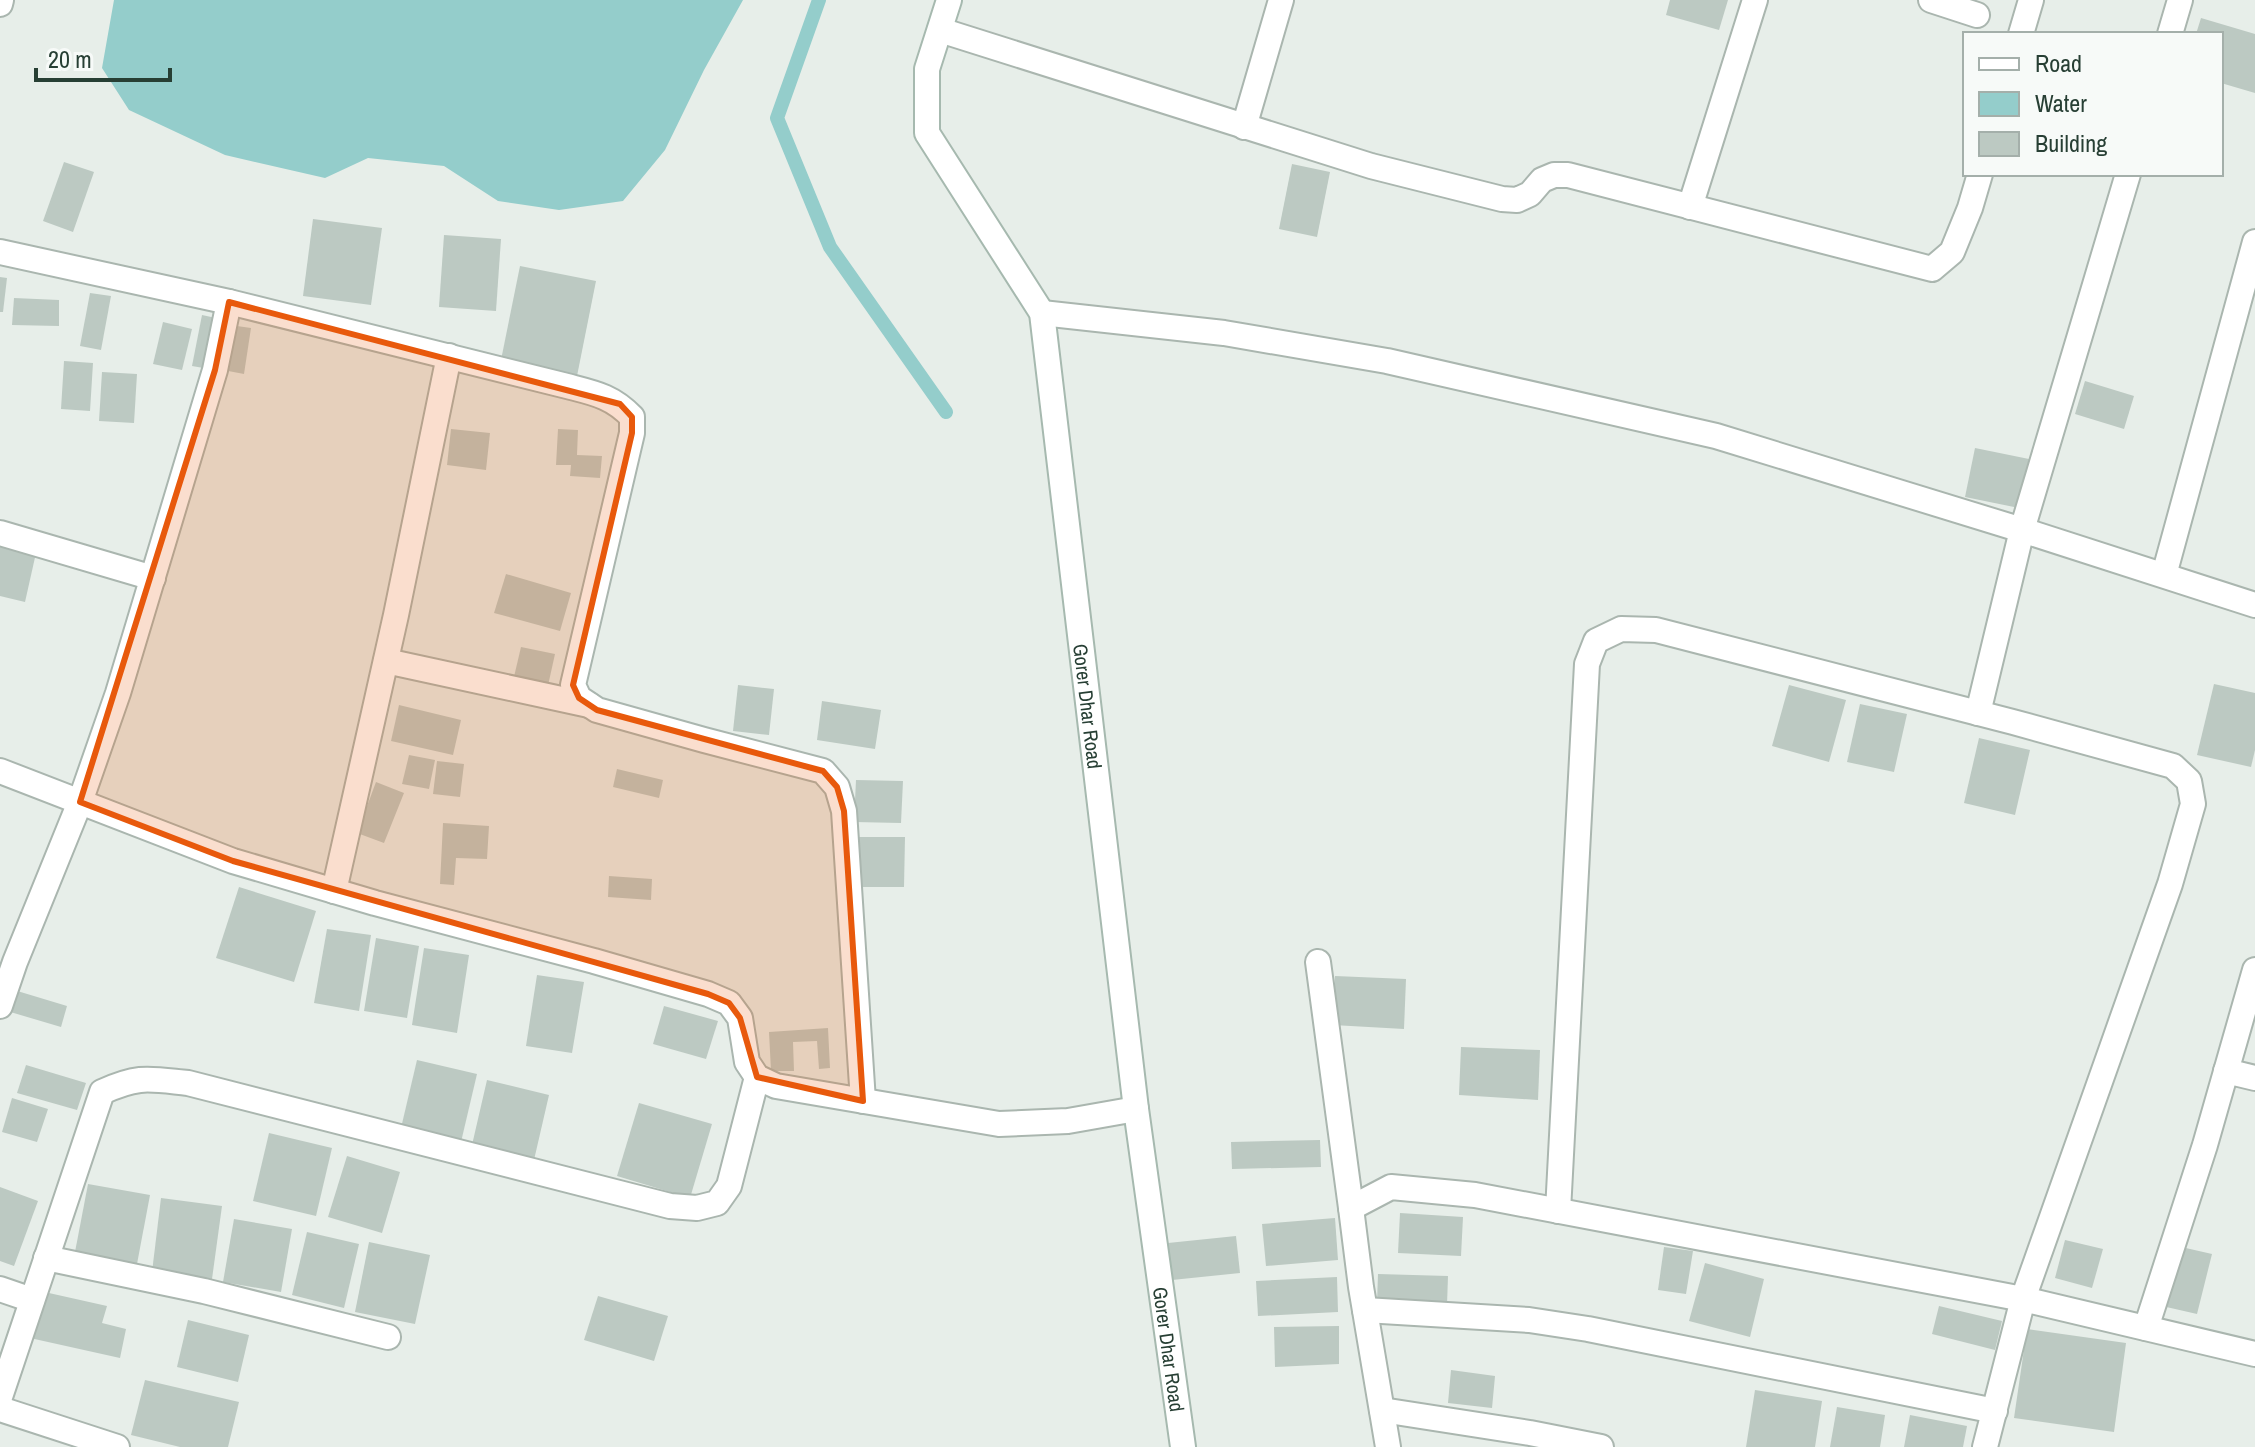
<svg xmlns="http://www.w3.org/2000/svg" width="2255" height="1447" font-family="'Archivo Narrow',sans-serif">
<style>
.water{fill:#94cdcb}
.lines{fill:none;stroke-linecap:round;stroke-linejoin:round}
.stream{stroke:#94cdcb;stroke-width:14}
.building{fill:#bcc9c2}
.street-casing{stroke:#aab6af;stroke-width:28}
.secondary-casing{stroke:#a6b9af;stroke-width:28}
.street{stroke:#fff;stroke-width:24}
.secondary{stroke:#fff;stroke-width:24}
.marked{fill:#e8590c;fill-opacity:0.2;stroke:#e8590c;stroke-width:6;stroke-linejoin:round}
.labels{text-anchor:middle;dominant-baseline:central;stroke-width:8;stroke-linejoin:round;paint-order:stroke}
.street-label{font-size:20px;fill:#273f34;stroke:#f7faf8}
</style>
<rect width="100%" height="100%" fill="#e7eee9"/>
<!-- water -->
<path class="water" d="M 114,0 L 743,0 L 704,70 L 665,150 L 623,201 L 559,210 L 498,201 L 444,166 L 368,158 L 325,178 L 225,155 L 129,110 L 102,68 Z"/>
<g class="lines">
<!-- stream -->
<path class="stream" d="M 819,0 L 777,118 L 830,247 L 946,412"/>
</g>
<!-- building -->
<g class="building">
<path d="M 1670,0 L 1728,0 L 1719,30 L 1666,15 Z"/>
<path d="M 2201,18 L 2255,34 L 2255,93 L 2221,83 L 2221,34 L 2196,34 Z"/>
<path d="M 64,162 L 94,172 L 73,232 L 43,221 Z"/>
<path d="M 1292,164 L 1330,172 L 1317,237 L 1279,229 Z"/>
<path d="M 313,219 L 382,228 L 371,305 L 303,296 Z"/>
<path d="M 444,235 L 501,239 L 496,311 L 439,307 Z"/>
<path d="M 520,266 L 596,281 L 577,376 L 501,360 Z"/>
<path d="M 0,277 L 7,278 L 3,312 L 0,312 Z"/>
<path d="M 90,293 L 111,296 L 101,350 L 80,346 Z"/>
<path d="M 14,298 L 59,300 L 59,326 L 12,325 Z"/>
<path d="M 202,315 L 225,320 L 215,370 L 192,366 Z"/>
<path d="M 163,322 L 192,329 L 182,370 L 153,364 Z"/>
<path d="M 230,325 L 251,328 L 244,374 L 223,370 Z"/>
<path d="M 64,361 L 93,363 L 90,411 L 61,409 Z"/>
<path d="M 102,372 L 137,374 L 134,423 L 99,421 Z"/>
<path d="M 2085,381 L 2134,396 L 2124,429 L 2075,414 Z"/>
<path d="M 451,429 L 490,433 L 486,470 L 447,465 Z"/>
<path d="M 558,429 L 578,430 L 577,455 L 602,456 L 600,478 L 570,476 L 571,465 L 556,465 Z"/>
<path d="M 1975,448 L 2029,459 L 2019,508 L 1965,497 Z"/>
<path d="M 0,545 L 36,553 L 25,602 L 0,596 Z"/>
<path d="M 506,574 L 571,593 L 560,631 L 494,613 Z"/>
<path d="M 521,647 L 555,654 L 547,690 L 513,681 Z"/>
<path d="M 2214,684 L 2255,693 L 2255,750 L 2251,767 L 2197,755 Z"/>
<path d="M 738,685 L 774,689 L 769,735 L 733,731 Z"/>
<path d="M 1789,685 L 1846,700 L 1829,762 L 1772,746 Z"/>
<path d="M 822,701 L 881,710 L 875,749 L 817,740 Z"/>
<path d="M 1860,704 L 1907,714 L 1894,772 L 1847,762 Z"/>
<path d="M 399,705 L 461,720 L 453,755 L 391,741 Z"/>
<path d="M 1979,738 L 2030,750 L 2015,815 L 1964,803 Z"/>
<path d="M 409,755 L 435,760 L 429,789 L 402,784 Z"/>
<path d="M 437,761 L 464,764 L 460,797 L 433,794 Z"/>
<path d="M 617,769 L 663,780 L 659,798 L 613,787 Z"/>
<path d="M 856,780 L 903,781 L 901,823 L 854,822 Z"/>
<path d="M 376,782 L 404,793 L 384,843 L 357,833 Z"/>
<path d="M 443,823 L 489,826 L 487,859 L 456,858 L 454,885 L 440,884 Z"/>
<path d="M 854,837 L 905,837 L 904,887 L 853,887 Z"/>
<path d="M 609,876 L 652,879 L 651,900 L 608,897 Z"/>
<path d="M 239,887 L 316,911 L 294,982 L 216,958 Z"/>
<path d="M 327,929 L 371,935 L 359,1011 L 314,1003 Z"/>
<path d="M 376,938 L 419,946 L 407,1018 L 364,1011 Z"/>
<path d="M 424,948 L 469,955 L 457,1033 L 412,1025 Z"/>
<path d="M 537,975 L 584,982 L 572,1053 L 526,1046 Z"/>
<path d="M 1335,976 L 1406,979 L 1404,1029 L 1333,1025 Z"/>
<path d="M 14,990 L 67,1006 L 61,1027 L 7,1011 Z"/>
<path d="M 664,1006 L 718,1021 L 706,1059 L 653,1044 Z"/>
<path d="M 828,1028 L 830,1068 L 819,1069 L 817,1041 L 793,1042 L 794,1071 L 771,1071 L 769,1032 Z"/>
<path d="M 1461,1047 L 1540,1050 L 1538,1100 L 1459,1095 Z"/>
<path d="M 417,1060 L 477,1074 L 461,1142 L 401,1128 Z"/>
<path d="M 26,1065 L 86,1083 L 77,1110 L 17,1093 Z"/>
<path d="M 487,1080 L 549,1095 L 534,1160 L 472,1145 Z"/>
<path d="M 12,1098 L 48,1109 L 37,1142 L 2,1132 Z"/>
<path d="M 639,1103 L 712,1124 L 690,1198 L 617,1176 Z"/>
<path d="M 269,1133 L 332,1148 L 316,1216 L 253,1201 Z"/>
<path d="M 1320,1140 L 1321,1167 L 1232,1169 L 1231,1142 Z"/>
<path d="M 347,1156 L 400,1172 L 382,1233 L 328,1217 Z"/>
<path d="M 88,1184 L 150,1195 L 137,1264 L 75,1252 Z"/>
<path d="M 0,1187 L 38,1201 L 14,1266 L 0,1261 Z"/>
<path d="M 161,1198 L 222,1206 L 212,1279 L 152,1272 Z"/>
<path d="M 1400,1213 L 1463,1217 L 1461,1256 L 1398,1253 Z"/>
<path d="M 1335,1218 L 1338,1260 L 1266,1266 L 1262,1224 Z"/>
<path d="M 234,1219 L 292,1229 L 281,1292 L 223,1282 Z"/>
<path d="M 307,1232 L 359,1244 L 344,1308 L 292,1295 Z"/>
<path d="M 1236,1236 L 1240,1273 L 1172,1280 L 1168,1243 Z"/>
<path d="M 2065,1240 L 2103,1249 L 2092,1288 L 2055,1278 Z"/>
<path d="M 369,1242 L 430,1255 L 415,1324 L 355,1312 Z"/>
<path d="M 2177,1246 L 2212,1254 L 2197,1314 L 2162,1306 Z"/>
<path d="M 1664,1247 L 1693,1251 L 1686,1294 L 1658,1290 Z"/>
<path d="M 1705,1263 L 1764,1279 L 1750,1337 L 1689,1321 Z"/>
<path d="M 1378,1274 L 1448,1276 L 1447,1305 L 1377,1302 Z"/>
<path d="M 1337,1277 L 1338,1312 L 1258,1316 L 1256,1281 Z"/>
<path d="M 40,1291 L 107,1306 L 102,1323 L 126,1329 L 120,1358 L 30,1338 Z"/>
<path d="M 598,1296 L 668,1316 L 654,1361 L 584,1340 Z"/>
<path d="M 1939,1306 L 2002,1321 L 1995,1350 L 1932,1334 Z"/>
<path d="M 188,1320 L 249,1335 L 238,1382 L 177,1367 Z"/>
<path d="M 1339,1326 L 1339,1364 L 1275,1367 L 1274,1327 Z"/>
<path d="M 2027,1329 L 2126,1343 L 2114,1432 L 2014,1418 Z"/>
<path d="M 1451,1370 L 1495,1376 L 1492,1408 L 1448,1403 Z"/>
<path d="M 145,1380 L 239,1402 L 228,1447 L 180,1447 L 131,1435 Z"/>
<path d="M 1755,1390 L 1822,1401 L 1815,1447 L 1746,1447 Z"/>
<path d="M 1837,1407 L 1885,1415 L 1880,1447 L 1830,1447 Z"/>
<path d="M 1910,1415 L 1967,1426 L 1963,1447 L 1904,1447 Z"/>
</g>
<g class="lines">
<defs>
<g id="street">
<path d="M 1931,0 L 1977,15"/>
<path d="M 0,4 L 1,0"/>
<path d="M 940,30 L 1371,166 L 1502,199 L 1517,200 L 1530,194 L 1542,180 L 1554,175 L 1568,175 L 1932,269 L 1952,252 L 1970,208 L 1980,174"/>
<path d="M 2021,34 L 2031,0"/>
<path d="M 2170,34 L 2180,0"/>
<path d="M 1244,127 L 1281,0"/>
<path d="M 1690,207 L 1755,0"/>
<path d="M 0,252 L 229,302 L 567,386 C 594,393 612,396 632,417 L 632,433 L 573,685 L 579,698 L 597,710 L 704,740 L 823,771 L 837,787 L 844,811 L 863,1101"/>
<path d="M 1042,313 L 1224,333 L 1387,361 L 1716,436 L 2022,530 L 2255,605"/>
<path d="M 0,533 L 153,578"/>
<path d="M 2164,575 L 2255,242"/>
<path d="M 386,661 L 589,705"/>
<path d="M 1978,713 L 2022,530 L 2128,174"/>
<path d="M 0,771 L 233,861 L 375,903 L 594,961 L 708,994 L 729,1003 L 740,1018 L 747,1062 L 757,1077 L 776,1086 L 999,1124 L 1068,1121 L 1136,1109"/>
<path d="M 334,891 L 396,615 L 449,356"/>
<path d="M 1318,962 L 1351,1208"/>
<path d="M 0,1006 L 15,962 L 80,802 L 118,693 L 215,370 L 229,302"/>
<path d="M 2226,1071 L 2255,1078"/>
<path d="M 1558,1211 L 1587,664 L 1596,641 L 1621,629 L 1656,630 L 2013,722 L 2173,766 L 2189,781 L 2193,804 L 2170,884 L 2023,1299 L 1985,1447"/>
<path d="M 46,1258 L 204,1291 L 388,1337"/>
<path d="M 0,1289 L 32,1300"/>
<path d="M 1365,1310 L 1529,1320 L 1588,1329 L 1995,1411"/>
<path d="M 2146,1328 L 2205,1145 L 2255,970"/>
<path d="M 0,1397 L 102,1092 C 139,1075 149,1079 188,1083 L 670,1206 L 697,1208 L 717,1203 L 729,1186 L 757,1077"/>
<path d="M 0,1409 L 117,1447"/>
<path d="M 1382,1410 L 1530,1433 L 1601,1447"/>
<path d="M 1388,1447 L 1361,1287 L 1351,1208 L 1391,1187 L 1475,1195 L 2023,1299 L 2255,1354"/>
</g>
<g id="secondary">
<path id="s1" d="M 949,0 L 927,69 L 927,133 L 1042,313 L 1136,1109 L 1183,1447"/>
</g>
</defs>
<!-- street casing -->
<use href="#street" class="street-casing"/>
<!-- secondary casing -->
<use href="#secondary" class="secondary-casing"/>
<!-- street -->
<use href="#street" class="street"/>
<!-- secondary -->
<use href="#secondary" class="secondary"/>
</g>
<!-- marked area -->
<path class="marked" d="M 229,302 L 620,404 L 632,417 L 632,433 L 573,685 L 579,698 L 597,710 L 823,771 L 837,787 L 844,811 L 863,1101 L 757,1077 L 740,1018 L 729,1003 L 708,994 L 233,861 L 80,802 L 215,370 Z"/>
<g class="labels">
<!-- street labels -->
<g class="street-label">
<text stroke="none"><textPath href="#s1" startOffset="746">Gorer Dhar Road</textPath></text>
<text stroke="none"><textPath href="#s1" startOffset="1394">Gorer Dhar Road</textPath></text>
</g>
</g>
<!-- legend -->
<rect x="1963" y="32" width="260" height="144" fill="#f7faf8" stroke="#a4afaa" stroke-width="2"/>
<rect x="1979" y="58" width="40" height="12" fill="#ffffff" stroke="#a4afaa" stroke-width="2"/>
<text x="2035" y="72" font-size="24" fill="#273f34">Road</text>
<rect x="1979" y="92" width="40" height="24" fill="#94cdcb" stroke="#a4afaa" stroke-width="2"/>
<text x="2035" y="112" font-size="24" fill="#273f34">Water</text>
<rect x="1979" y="132" width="40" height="24" fill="#bcc9c2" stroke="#a4afaa" stroke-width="2"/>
<text x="2035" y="152" font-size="24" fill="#273f34">Building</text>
<!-- scale -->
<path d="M36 68v12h134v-12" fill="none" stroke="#273f34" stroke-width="4"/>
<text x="48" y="68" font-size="24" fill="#273f34" stroke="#f7faf8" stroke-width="6" paint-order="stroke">20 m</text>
</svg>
